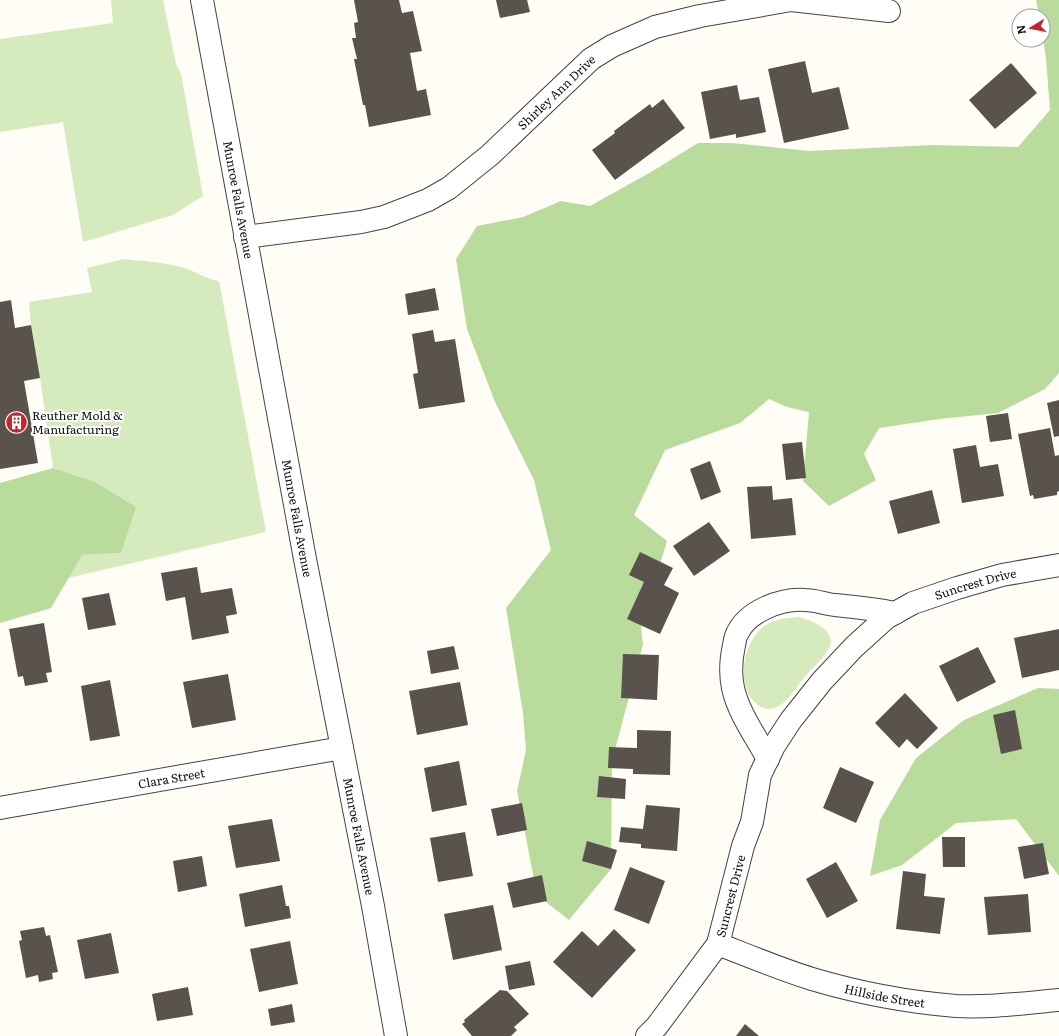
<svg xmlns="http://www.w3.org/2000/svg" width="1059" height="1036" font-family="Literata,serif">
<style>
.green{fill:#d5ebbd}
.forest{fill:#b9dc9c}
.building{fill:#5a524d}
.lines{fill:none;stroke-linecap:round;stroke-linejoin:round}
.minor-casing{stroke:#444;stroke-width:24}
.tertiary-casing{stroke:#444;stroke-width:24}
.minor{stroke:#fff;stroke-width:22}
.tertiary{stroke:#fff;stroke-width:22}
.labels{text-anchor:middle;dominant-baseline:central;stroke-width:4;stroke-linejoin:round;paint-order:stroke}
.street-label{font-size:12px;fill:#111;stroke:#fff}
.poi-label{font-size:12px;fill:#111;stroke:#fff;text-anchor:start}
</style>
<rect width="100%" height="100%" fill="#fffdf5"/>
<!-- green -->
<g class="green">
<path d="M 111,0 L 163,0 L 176,64 L 181,74 L 203,196 L 173,215 L 83,242 L 63,122 L 0,132 L 0,39 L 113,23 Z"/>
<path d="M 124,259 C 143,261 162,262 181,267 C 194,270 205,279 219,281 L 266,532 L 68,578 L 82,555 L 121,553 L 95,482 L 53,468 L 40,378 L 31,325 L 29,302 L 92,292 L 87,268 Z"/>
<path d="M 799,617 C 812,620 840,632 828,650 C 822,660 811,669 804,678 C 794,689 789,702 775,708 C 769,710 762,708 758,705 C 735,688 742,645 762,628 C 772,619 786,618 799,617 Z"/>
</g>
<!-- forest -->
<g class="forest">
<path d="M 1036,0 L 1059,0 L 1059,373 L 1045,389 L 998,413 L 939,419 L 879,428 L 864,454 L 876,480 L 829,506 L 803,481 L 809,412 L 787,407 L 769,399 L 740,423 L 665,450 L 634,515 L 667,541 L 641,628 L 643,644 L 612,761 L 611,869 L 569,920 L 537,895 L 517,791 L 526,750 L 523,713 L 506,608 L 551,550 L 534,480 L 495,402 L 467,329 L 456,259 L 477,226 L 523,217 L 561,201 L 590,206 L 651,172 L 698,143 L 732,143 L 809,151 L 933,145 L 1018,147 L 1050,110 L 1046,58 L 1043,39 L 1043,16 L 1039,16 Z"/>
<path d="M 53,468 L 95,482 L 136,507 L 121,553 L 82,555 L 51,608 L 0,623 L 0,483 Z"/>
<path d="M 1038,688 L 1059,689 L 1059,876 L 1016,819 L 956,823 L 902,865 L 870,876 L 880,820 L 916,758 L 964,720 Z"/>
</g>
<!-- building -->
<g class="building">
<path d="M 354,0 L 399,0 L 402,13 L 413,11 L 422,51 L 410,53 L 417,91 L 426,89 L 431,115 L 369,127 L 365,105 L 363,105 L 354,59 L 357,59 L 352,38 L 356,38 L 354,23 L 358,22 Z"/>
<path d="M 496,0 L 527,0 L 530,12 L 500,18 Z"/>
<path d="M 805,61 L 812,93 L 839,87 L 849,129 L 784,143 L 768,69 Z"/>
<path d="M 1011,63 L 1037,93 L 995,129 L 969,100 Z"/>
<path d="M 737,85 L 740,100 L 759,97 L 766,132 L 736,138 L 736,134 L 710,139 L 701,92 Z"/>
<path d="M 663,99 L 685,128 L 615,180 L 592,150 L 615,133 L 614,131 L 650,104 L 652,108 Z"/>
<path d="M 435,288 L 439,310 L 408,315 L 405,294 Z"/>
<path d="M 11,300 L 15,328 L 31,325 L 40,378 L 24,381 L 38,463 L 0,469 L 0,302 Z"/>
<path d="M 433,330 L 435,342 L 455,339 L 465,402 L 419,409 L 413,374 L 418,373 L 412,334 Z"/>
<path d="M 1059,400 L 1059,436 L 1054,437 L 1047,403 Z"/>
<path d="M 1008,413 L 1012,439 L 990,442 L 986,416 Z"/>
<path d="M 1050,428 L 1055,456 L 1059,455 L 1059,491 L 1057,492 L 1057,495 L 1034,499 L 1033,495 L 1030,496 L 1018,434 Z"/>
<path d="M 802,442 L 806,478 L 786,480 L 782,444 Z"/>
<path d="M 976,445 L 980,467 L 998,464 L 1004,496 L 962,503 L 953,449 Z"/>
<path d="M 710,461 L 721,492 L 701,500 L 690,469 Z"/>
<path d="M 772,486 L 773,500 L 792,498 L 796,535 L 751,539 L 747,487 Z"/>
<path d="M 932,490 L 940,523 L 898,534 L 889,501 Z"/>
<path d="M 709,522 L 730,551 L 694,576 L 673,546 Z"/>
<path d="M 640,552 L 673,568 L 664,585 L 679,593 L 660,634 L 627,619 L 644,582 L 629,575 Z"/>
<path d="M 197,567 L 201,593 L 232,588 L 237,614 L 226,616 L 229,633 L 192,640 L 185,597 L 166,601 L 161,573 Z"/>
<path d="M 109,593 L 116,625 L 88,630 L 82,598 Z"/>
<path d="M 44,623 L 52,672 L 46,673 L 48,682 L 25,686 L 23,676 L 18,677 L 9,629 Z"/>
<path d="M 1059,629 L 1059,670 L 1022,678 L 1014,638 Z"/>
<path d="M 454,646 L 459,669 L 431,674 L 427,651 Z"/>
<path d="M 978,647 L 996,682 L 957,702 L 939,666 Z"/>
<path d="M 623,654 L 659,655 L 657,700 L 621,698 Z"/>
<path d="M 228,674 L 236,720 L 192,728 L 183,682 Z"/>
<path d="M 110,680 L 120,736 L 90,741 L 81,686 Z"/>
<path d="M 460,682 L 468,725 L 417,735 L 409,691 Z"/>
<path d="M 905,693 L 938,728 L 917,749 L 907,739 L 899,748 L 875,723 Z"/>
<path d="M 1015,710 L 1022,749 L 1001,754 L 993,715 Z"/>
<path d="M 637,730 L 671,731 L 670,775 L 633,774 L 633,769 L 608,768 L 609,747 L 637,748 Z"/>
<path d="M 459,761 L 467,805 L 432,812 L 424,768 Z"/>
<path d="M 840,767 L 874,782 L 856,823 L 823,808 Z"/>
<path d="M 599,776 L 626,779 L 625,799 L 597,797 Z"/>
<path d="M 522,803 L 527,830 L 497,836 L 491,809 Z"/>
<path d="M 646,805 L 680,808 L 677,851 L 641,848 L 641,844 L 619,842 L 621,827 L 643,829 Z"/>
<path d="M 272,819 L 280,861 L 236,868 L 228,826 Z"/>
<path d="M 465,832 L 473,876 L 438,882 L 430,838 Z"/>
<path d="M 942,837 L 965,837 L 965,867 L 943,867 Z"/>
<path d="M 587,841 L 617,850 L 611,869 L 582,861 Z"/>
<path d="M 1043,843 L 1049,874 L 1024,879 L 1018,847 Z"/>
<path d="M 202,856 L 207,886 L 178,892 L 173,861 Z"/>
<path d="M 836,862 L 858,901 L 827,918 L 806,879 Z"/>
<path d="M 630,867 L 665,881 L 649,924 L 614,910 Z"/>
<path d="M 903,871 L 926,874 L 924,896 L 945,898 L 940,934 L 896,929 Z"/>
<path d="M 542,875 L 547,901 L 513,908 L 507,883 Z"/>
<path d="M 282,885 L 286,906 L 289,906 L 291,918 L 245,927 L 239,894 Z"/>
<path d="M 1028,894 L 1031,932 L 988,935 L 984,897 Z"/>
<path d="M 493,905 L 502,950 L 453,960 L 444,914 Z"/>
<path d="M 44,927 L 46,936 L 50,935 L 58,972 L 52,973 L 53,979 L 39,982 L 38,975 L 26,978 L 19,941 L 22,940 L 20,931 Z"/>
<path d="M 614,929 L 636,950 L 592,998 L 553,962 L 582,931 L 598,946 Z"/>
<path d="M 111,933 L 119,973 L 85,979 L 77,940 Z"/>
<path d="M 290,941 L 298,984 L 259,992 L 250,949 Z"/>
<path d="M 530,961 L 535,985 L 509,990 L 505,966 Z"/>
<path d="M 188,987 L 193,1015 L 157,1021 L 152,994 Z"/>
<path d="M 500,990 L 507,991 L 529,1014 L 514,1027 L 517,1030 L 511,1036 L 472,1036 L 462,1024 L 465,1022 L 464,1020 Z"/>
<path d="M 292,1004 L 295,1022 L 271,1026 L 268,1009 Z"/>
<path d="M 745,1024 L 759,1036 L 736,1036 Z"/>
</g>
<g class="lines">
<defs>
<g id="minor">
<path id="s1" d="M 245,237 L 361,222 L 384,217 L 428,200 L 449,188 L 490,155 L 591,59 L 612,46 L 655,27 L 700,16 L 791,0 L 889,11"/>
<path d="M 768,759 C 756,737 738,712 733,688 C 730,674 731,659 734,645 C 735,642 735,637 737,634 C 747,611 782,598 805,600 C 815,600 825,604 835,605 C 855,607 875,609 895,613"/>
<path id="s2" d="M 0,808 L 342,748"/>
<path id="s3" d="M 718,944 C 749,956 780,969 812,979 C 859,993 907,1002 956,1006 C 990,1008 1025,1003 1059,1000"/>
<path id="s4" d="M 647,1036 L 657,1026 L 718,944 L 743,846 L 752,822 L 760,775 L 774,746 L 791,720 L 822,681 L 854,647 L 886,618 L 913,603 L 957,588 L 1002,575 L 1059,565"/>
</g>
<g id="tertiary">
<path id="s5" d="M 202,0 L 305,559 L 373,906 L 396,1036"/>
</g>
</defs>
<!-- minor casing -->
<use href="#minor" class="minor-casing"/>
<!-- tertiary casing -->
<use href="#tertiary" class="tertiary-casing"/>
<!-- minor -->
<use href="#minor" class="minor"/>
<!-- tertiary -->
<use href="#tertiary" class="tertiary"/>
</g>
<!-- icons -->
<defs>
<symbol id="building-disc" viewBox="-11 -11 22 22"><circle r="9.5" fill="#c4262e" stroke="#fff"/><path d="M-4-6H4V6H1V3H-1V6H-4ZM-2.5-4.3h1.7v1.8h-1.7ZM.8-4.3h1.7v1.8H.8ZM-2.5-1h1.7V.8h-1.7ZM.8-1h1.7V.8H.8Z" fill="#fff"/></symbol>
</defs>
<g fill-rule="evenodd">
<use href="#building-disc" x="4" y="410" width="25" height="25"/>
</g>
<g class="labels">
<!-- street labels -->
<g class="street-label">
<text stroke="none"><textPath href="#s1" startOffset="356">Shirley Ann Drive</textPath></text>
<text stroke="none"><textPath href="#s5" startOffset="203">Munroe Falls Avenue</textPath></text>
<text stroke="none"><textPath href="#s5" startOffset="527">Munroe Falls Avenue</textPath></text>
<text stroke="none"><textPath href="#s4" startOffset="590">Suncrest Drive</textPath></text>
<text stroke="none"><textPath href="#s2" startOffset="174">Clara Street</textPath></text>
<text stroke="none"><textPath href="#s5" startOffset="851">Munroe Falls Avenue</textPath></text>
<text stroke="none"><textPath href="#s4" startOffset="166">Suncrest Drive</textPath></text>
<text stroke="none"><textPath href="#s3" startOffset="175">Hillside Street</textPath></text>
</g>
<!-- poi labels -->
<g class="poi-label">
<text x="32" y="415">Reuther Mold &amp;<tspan x="32" dy="14">Manufacturing</tspan></text>
</g>
</g>
<!-- north arrow -->
<g transform="translate(1031 28) rotate(260)"><circle r="19" fill="#ffffff" stroke="#a0a0a0"/>
<path d="M0-3L7 15L0 10L-7 15Z" fill="#c4262e"/>
<text y="-6" font-size="11" font-weight="bold" text-anchor="middle" fill="#111111">N</text>
</g>
</svg>
